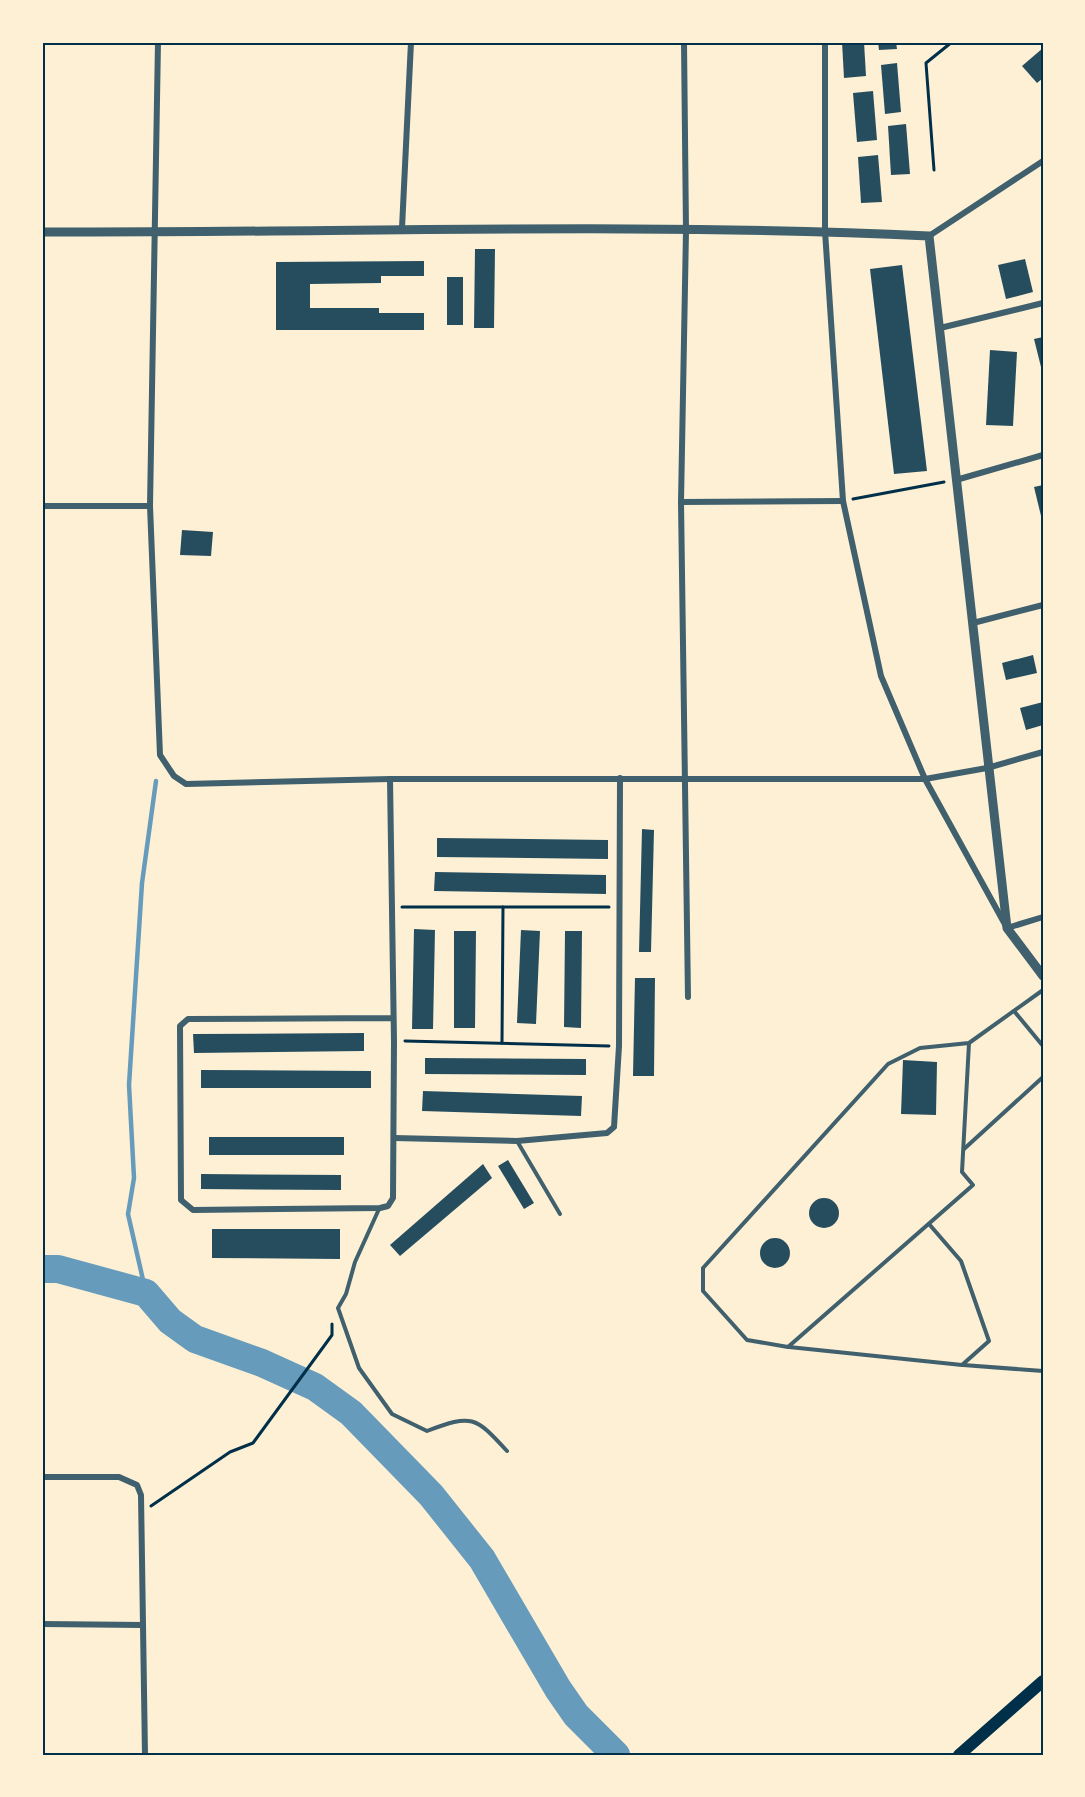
<svg xmlns="http://www.w3.org/2000/svg" width="1085" height="1797" font-family="'Varela Round',sans-serif">
<style>
.lines{fill:none;stroke-linecap:round;stroke-linejoin:round}
.stream{stroke:#669bbc;stroke-width:4.5}
.river{stroke:#669bbc;stroke-width:28}
.building{fill:#264d5e}
.path{stroke:#003049;stroke-width:3}
.service{stroke:#3f606c;stroke-width:4}
.minor{stroke:#3f606c;stroke-width:6}
.tertiary{stroke:#3f606c;stroke-width:9}
.primary{stroke:#003049;stroke-width:12}
.neatline{fill:none;stroke:#003049;stroke-width:2}
</style>
<rect width="100%" height="100%" fill="#fdf0d5"/>
<g class="lines">
<!-- stream -->
<path class="stream" d="M 146,1293 L 128,1214 L 134,1178 L 129,1085 L 142,883 L 156,781"/>
<!-- river -->
<path class="river" d="M 42,1269 L 58,1269 L 146,1293 L 170,1321 L 195,1339 L 262,1363 L 315,1387 L 351,1413 L 431,1495 L 482,1559 L 558,1689 L 576,1715 L 616,1755"/>
</g>
<!-- building -->
<g class="building">
<path d="M 842,42 L 864,42 L 866,76 L 844,78 Z"/>
<path d="M 878,42 L 896,42 L 897,49 L 879,50 Z"/>
<path d="M 1043,48 L 1043,78 L 1037,83 L 1022,66 Z"/>
<path d="M 897,63 L 901,112 L 885,114 L 881,65 Z"/>
<path d="M 873,91 L 877,140 L 857,142 L 853,93 Z"/>
<path d="M 906,124 L 910,174 L 891,175 L 888,126 Z"/>
<path d="M 878,155 L 882,202 L 861,203 L 858,157 Z"/>
<path d="M 475,249 L 495,249 L 494,328 L 474,328 Z"/>
<path d="M 1025,259 L 1033,292 L 1006,299 L 998,265 Z"/>
<path d="M 424,261 L 424,276 L 381,276 L 381,283 L 310,284 L 310,308 L 379,308 L 379,313 L 424,313 L 424,330 L 276,330 L 276,262 Z"/>
<path d="M 902,265 L 927,471 L 894,474 L 870,269 Z"/>
<rect x="447" y="277" width="16" height="48"/>
<path d="M 1043,337 L 1043,371 L 1042,371 L 1034,339 Z"/>
<path d="M 990,350 L 1017,352 L 1013,426 L 986,425 Z"/>
<path d="M 1043,485 L 1043,520 L 1042,520 L 1034,487 Z"/>
<path d="M 182,530 L 213,532 L 211,556 L 180,555 Z"/>
<path d="M 1033,655 L 1037,673 L 1006,680 L 1002,663 Z"/>
<path d="M 1043,702 L 1043,725 L 1026,730 L 1020,708 Z"/>
<path d="M 642,829 L 654,830 L 651,952 L 639,952 Z"/>
<path d="M 437,838 L 608,840 L 608,859 L 437,857 Z"/>
<path d="M 435,872 L 606,875 L 606,894 L 434,891 Z"/>
<path d="M 414,929 L 435,930 L 433,1029 L 412,1029 Z"/>
<path d="M 521,930 L 540,931 L 536,1024 L 517,1023 Z"/>
<path d="M 454,931 L 476,931 L 475,1028 L 454,1028 Z"/>
<path d="M 565,931 L 582,931 L 581,1028 L 564,1027 Z"/>
<path d="M 635,978 L 655,978 L 654,1076 L 633,1076 Z"/>
<path d="M 364,1033 L 364,1051 L 194,1053 L 193,1034 Z"/>
<path d="M 425,1058 L 586,1059 L 586,1075 L 425,1074 Z"/>
<path d="M 903,1060 L 937,1062 L 936,1115 L 901,1114 Z"/>
<path d="M 201,1070 L 371,1071 L 371,1088 L 201,1088 Z"/>
<path d="M 423,1091 L 582,1096 L 581,1116 L 422,1111 Z"/>
<rect x="209" y="1137" width="135" height="18"/>
<path d="M 508,1160 L 534,1203 L 524,1209 L 498,1166 Z"/>
<path d="M 483,1164 L 492,1178 L 400,1256 L 390,1245 Z"/>
<path d="M 201,1174 L 341,1175 L 341,1190 L 201,1189 Z"/>
<circle cx="824" cy="1213" r="15"/>
<path d="M 212,1229 L 340,1229 L 340,1259 L 212,1258 Z"/>
<circle cx="775" cy="1253" r="15"/>
</g>
<g class="lines">
<!-- path -->
<g class="path">
<path d="M 934,170 L 926,63 L 952,42"/>
<path d="M 853,499 L 944,482"/>
<path d="M 402,907 L 609,907"/>
<path d="M 405,1041 L 609,1046"/>
<path d="M 502,1043 L 503,907"/>
<path d="M 151,1506 L 230,1452 L 253,1443 L 324,1346 L 332,1335 L 332,1324"/>
</g>
<!-- service -->
<g class="service">
<path d="M 1014,1011 L 1043,1046"/>
<path d="M 969,1043 L 920,1048 L 888,1064 L 703,1268 L 703,1291 L 747,1340 L 788,1347 L 973,1185 L 962,1172 L 969,1043 L 1043,990"/>
<path d="M 517,1141 L 560,1214"/>
<path d="M 964,1149 L 1043,1077"/>
<path d="M 379,1209 L 355,1262 L 346,1294 L 338,1308 L 359,1368 L 392,1414 L 427,1431 C 472,1414 475,1416 507,1451"/>
<path d="M 789,1347 L 962,1365 L 989,1341 L 961,1261 L 929,1224"/>
<path d="M 963,1365 L 1043,1371"/>
</g>
<!-- minor -->
<g class="minor">
<path d="M 158,42 L 150,506 L 160,755 L 174,776 L 186,784 L 390,779 L 925,779 L 987,768 L 1043,752"/>
<path d="M 684,42 L 686,231 L 681,502 L 688,997"/>
<path d="M 825,42 L 825,231 L 843,501 L 881,676 L 925,779 L 1007,928 L 1043,917"/>
<path d="M 402,228 L 411,42"/>
<path d="M 929,236 L 1043,161"/>
<path d="M 940,328 L 1043,303"/>
<path d="M 956,480 L 1043,455"/>
<path d="M 681,502 L 843,501"/>
<path d="M 42,506 L 150,506"/>
<path d="M 973,623 L 1043,605"/>
<path d="M 390,779 L 394,1041 L 393,1198 L 388,1206 L 380,1208 L 193,1210 L 181,1200 L 180,1026 L 188,1019 L 393,1018"/>
<path d="M 394,1138 L 517,1141 L 607,1133 L 614,1127 L 619,1046 L 620,778"/>
<path d="M 42,1477 L 119,1477 L 137,1485 L 141,1495 L 145,1755"/>
<path d="M 42,1624 L 143,1625"/>
</g>
<!-- tertiary -->
<path class="tertiary" d="M 42,232 C 338,233 633,222 929,236 L 1007,928 L 1043,976"/>
<!-- primary -->
<path class="primary" d="M 959,1755 L 1043,1681"/>
</g>
<!-- border -->
<rect width="1085" height="1797" fill="none" stroke="#fdf0d5" stroke-width="87"/>
<rect x="44" y="44" width="998" height="1710" class="neatline"/>
</svg>
